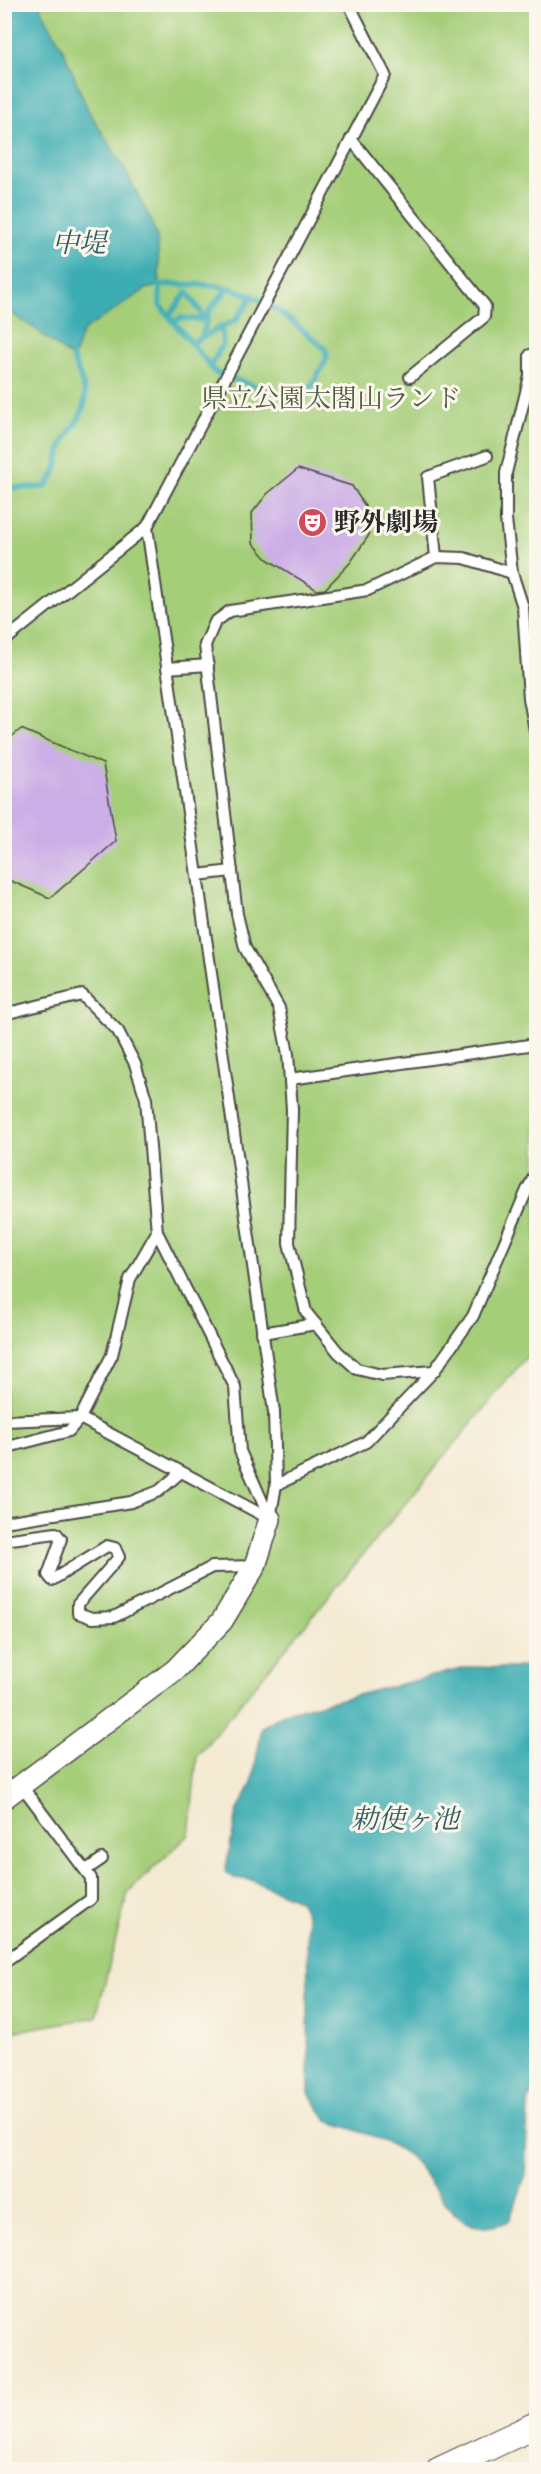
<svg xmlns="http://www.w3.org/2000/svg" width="541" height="2474" font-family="Cardo,'Noto Serif JP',serif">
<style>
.green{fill:#a5ce79;stroke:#687c52;stroke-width:1.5}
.water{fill:#3cadb4;stroke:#346c70;stroke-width:1.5}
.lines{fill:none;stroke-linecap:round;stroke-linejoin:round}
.stream{stroke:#3cadb4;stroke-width:6}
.building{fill:#ccaee6}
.service-casing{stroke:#494844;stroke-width:14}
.minor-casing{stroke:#494844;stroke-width:24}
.tertiary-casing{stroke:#494844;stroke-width:28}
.service{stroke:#fff;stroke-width:10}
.minor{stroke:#fff;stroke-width:21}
.tertiary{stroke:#fff;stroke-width:26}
.labels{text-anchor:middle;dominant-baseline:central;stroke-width:6;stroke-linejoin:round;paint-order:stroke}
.park-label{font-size:26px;fill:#505c42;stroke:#fbf7ec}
.poi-label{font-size:26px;font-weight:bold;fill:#2b2b2b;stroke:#fbf7ec;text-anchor:start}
.water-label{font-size:27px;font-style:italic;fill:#325f62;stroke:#fbf7ec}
</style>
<rect width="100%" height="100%" fill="#fbf7ec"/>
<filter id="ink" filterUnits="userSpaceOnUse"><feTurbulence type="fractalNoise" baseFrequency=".0167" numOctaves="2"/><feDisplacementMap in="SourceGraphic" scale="12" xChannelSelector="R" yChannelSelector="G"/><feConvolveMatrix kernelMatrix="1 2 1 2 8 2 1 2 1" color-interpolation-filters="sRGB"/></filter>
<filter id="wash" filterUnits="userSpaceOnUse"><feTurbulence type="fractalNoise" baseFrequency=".008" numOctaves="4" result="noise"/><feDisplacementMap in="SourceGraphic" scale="24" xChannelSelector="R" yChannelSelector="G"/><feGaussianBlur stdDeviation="1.35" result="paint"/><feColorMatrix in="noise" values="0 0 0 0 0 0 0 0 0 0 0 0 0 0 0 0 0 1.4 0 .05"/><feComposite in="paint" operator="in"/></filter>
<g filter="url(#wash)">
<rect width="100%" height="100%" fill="#f4ead3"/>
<!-- green -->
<path class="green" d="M 5,5 L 536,5 L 536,1345 L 197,1756 L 189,1835 L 128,1892 L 96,2017 L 5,2033 Z"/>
<!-- water -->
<g class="water">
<path d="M 5,4 L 39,5 L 63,49 L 88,110 L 123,166 L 151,220 L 157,237 L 160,286 L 146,289 L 83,331 L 73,359 L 34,328 L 5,309 Z"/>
<path d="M 536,1663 L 536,2080 L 528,2103 L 525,2177 L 509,2221 C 452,2246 440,2183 408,2155 C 394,2143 346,2126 327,2121 L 309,2093 L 307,1916 L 299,1900 L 251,1880 L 234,1878 L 225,1872 L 237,1812 L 252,1783 L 262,1727 L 285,1713 L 469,1667 L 514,1668 Z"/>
</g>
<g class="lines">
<!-- stream -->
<g class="stream">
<path d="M 170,284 C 186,285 202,284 217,286 C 262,292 292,321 325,349 L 327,358 L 304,399 L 296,400 L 216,373 L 160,305 L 160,286 Z"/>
<path d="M 169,316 L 187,292 L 206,320 L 181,318 L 173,322"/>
<path d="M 203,334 L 209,311 L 227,289"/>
<path d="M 191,343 L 236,320 L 253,296"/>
<path d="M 210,367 L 223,344 L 221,326"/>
<path d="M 4,488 L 45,487 C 59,469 56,469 61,449 C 63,440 70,432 75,424 C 93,399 83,385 73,359"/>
</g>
</g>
<g id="blocks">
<!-- building -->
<g class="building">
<path d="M 298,469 L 352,486 L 365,506 L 369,535 L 350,563 L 325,589 L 317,590 L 267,559 L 253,543 L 252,513 L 267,494 Z"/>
<path d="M 21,729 L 103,764 L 116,841 L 50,898 L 4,878 L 4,743 Z"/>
</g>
</g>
</g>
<g filter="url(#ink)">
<use href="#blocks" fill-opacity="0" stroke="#494844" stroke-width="1.5"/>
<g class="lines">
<defs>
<g id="service">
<path d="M 351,139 L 485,306 L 484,317 L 410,377"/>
<path d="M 530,355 L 530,376 L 506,473 L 506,519 L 512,573 L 523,607 L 529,698 L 536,736"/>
<path d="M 147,527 L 274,1412 L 276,1485 L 270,1519"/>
<path d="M 436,557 L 428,477 L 487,456"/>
<path d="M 4,641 L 147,527 L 385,75 L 349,4"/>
<path d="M 167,668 L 208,665"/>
<path d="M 197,875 L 232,871"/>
<path d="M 4,1014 L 82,995 L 118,1031 L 135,1064 L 146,1099 L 157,1232 L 235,1387 L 240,1451 L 270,1519"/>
<path d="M 290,1079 L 536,1044"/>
<path d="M 262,1333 L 316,1324"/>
<path d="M 434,1371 L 382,1375 L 357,1369 L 338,1352 L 306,1312 L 289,1243 L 292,1109 L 288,1054 L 279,1008 L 245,948 L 237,914 L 205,645 L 215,622 L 230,611 L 368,590 L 436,557 L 464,558 L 512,573"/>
<path d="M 4,1421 L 80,1418 L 270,1519"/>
<path d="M 4,1448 L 69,1431 L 80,1418 L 112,1355 L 130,1279 L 157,1232"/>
<path d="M 276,1485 L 366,1442 L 434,1371 L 473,1316 L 527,1190 L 536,1173"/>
<path d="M 4,1522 L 131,1502 L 159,1491 L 181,1472"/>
<path d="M 4,1540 L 56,1533 L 61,1539 L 48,1575 L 52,1580 L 107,1546 L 115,1548 L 119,1557 L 78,1604 L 78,1613 L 92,1618 L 114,1617 L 212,1567 L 255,1566"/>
<path d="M 86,1870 L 102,1859"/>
<path d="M 4,1962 L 91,1899 L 91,1878 L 21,1785"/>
</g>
<path id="minor" d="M 4,1798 L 175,1670 L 222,1621 L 255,1566 L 270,1519"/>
<path id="tertiary" d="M 440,2470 L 536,2425"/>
</defs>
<!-- service casing -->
<use href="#service" class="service-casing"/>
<!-- minor casing -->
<use href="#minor" class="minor-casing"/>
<!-- tertiary casing -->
<use href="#tertiary" class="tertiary-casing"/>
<!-- service -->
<use href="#service" class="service"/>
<!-- minor -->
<use href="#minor" class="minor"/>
<!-- tertiary -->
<use href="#tertiary" class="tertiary"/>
</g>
</g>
<!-- icons -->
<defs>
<symbol id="theatre-disc" viewBox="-11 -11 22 22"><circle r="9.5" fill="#d1495b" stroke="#fbf7ec"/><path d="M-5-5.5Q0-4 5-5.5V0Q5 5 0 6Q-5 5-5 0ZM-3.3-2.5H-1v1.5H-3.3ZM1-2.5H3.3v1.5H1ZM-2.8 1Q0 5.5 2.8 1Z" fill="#fff"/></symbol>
</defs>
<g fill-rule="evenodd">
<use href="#theatre-disc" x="296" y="506" width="33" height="33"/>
</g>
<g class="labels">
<!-- park labels -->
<g class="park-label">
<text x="331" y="398">県立公園太閤山ランド</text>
</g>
<!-- poi labels -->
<g class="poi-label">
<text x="334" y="522">野外劇場</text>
</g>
<!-- water labels -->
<g class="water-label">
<text x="79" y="243">中堤</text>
<text x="405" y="1819">勅使ヶ池</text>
</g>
</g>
<!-- margin -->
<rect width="541" height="2474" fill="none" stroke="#fbf7ec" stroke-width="24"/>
</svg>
